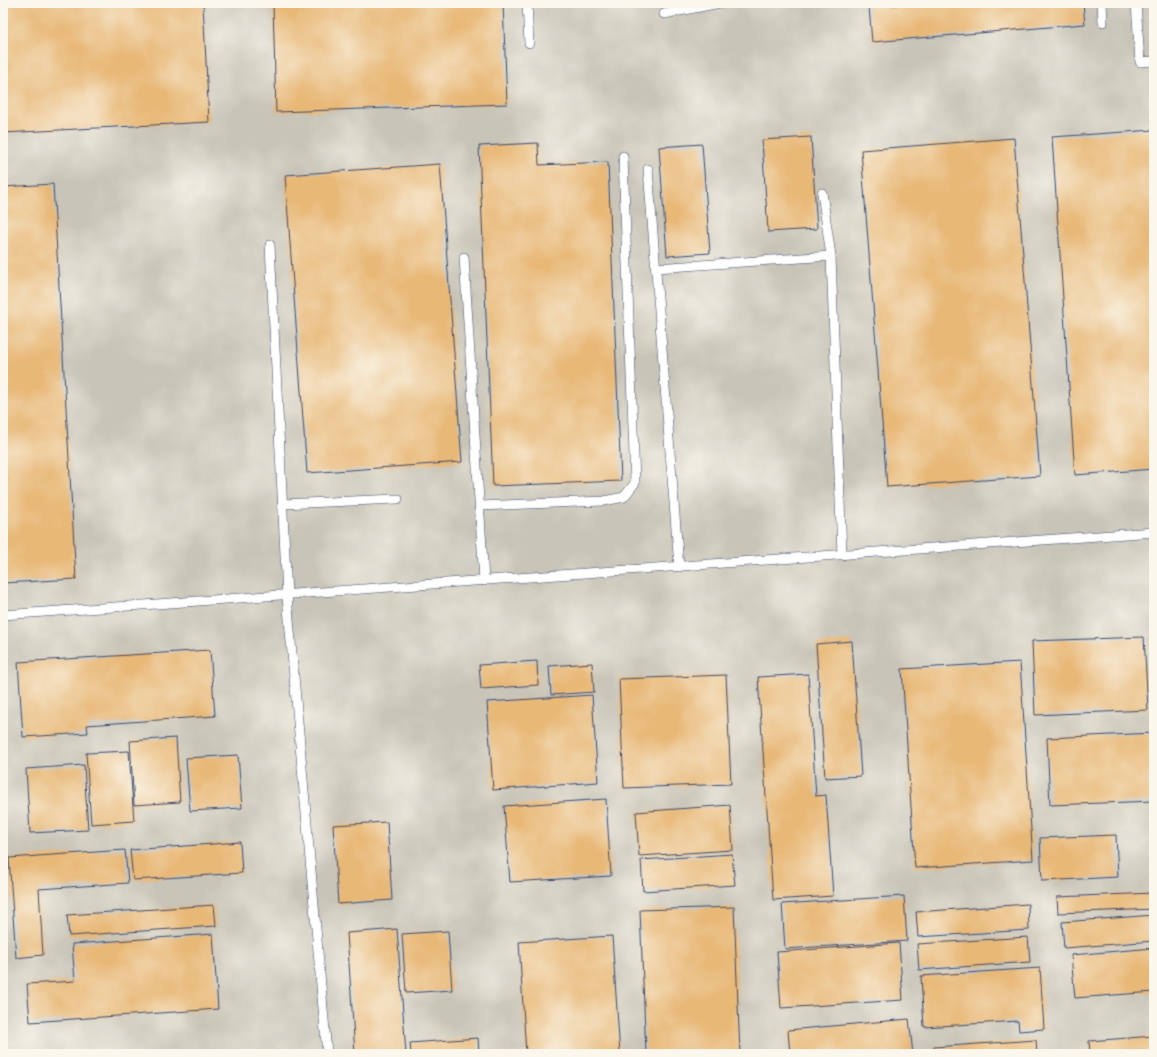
<svg xmlns="http://www.w3.org/2000/svg" width="1157" height="1057" font-family="Vollkorn,serif">
<style>
.industrial{fill:#c8c4b8}
.building{fill:#e8b877}
.lines{fill:none;stroke-linecap:round;stroke-linejoin:round}
.lane-casing{stroke:#3b4a6d;stroke-width:10}
.lane{stroke:#fff;stroke-width:9}
</style>
<rect width="100%" height="100%" fill="#fbf7ec"/>
<filter id="ink" filterUnits="userSpaceOnUse"><feTurbulence type="fractalNoise" baseFrequency=".025" numOctaves="2"/><feDisplacementMap in="SourceGraphic" scale="8" xChannelSelector="R" yChannelSelector="G"/><feConvolveMatrix kernelMatrix="1 2 1 2 8 2 1 2 1" color-interpolation-filters="sRGB"/></filter>
<filter id="wash" filterUnits="userSpaceOnUse"><feTurbulence type="fractalNoise" baseFrequency=".012" numOctaves="4" result="noise"/><feDisplacementMap in="SourceGraphic" scale="16" xChannelSelector="R" yChannelSelector="G"/><feGaussianBlur stdDeviation="0.9" result="paint"/><feColorMatrix in="noise" values="0 0 0 0 0 0 0 0 0 0 0 0 0 0 0 0 0 1.4 0 .05"/><feComposite in="paint" operator="in"/></filter>
<g filter="url(#wash)">
<rect width="100%" height="100%" fill="#f2e1c4"/>
<!-- industrial -->
<rect class="industrial" x="3" y="3" width="1151" height="1051"/>
<g id="blocks">
<!-- building -->
<g class="building">
<path d="M 3,3 L 203,3 L 209,122 L 3,133 Z"/>
<path d="M 273,3 L 503,3 L 507,104 L 276,112 Z"/>
<path d="M 919,3 L 1083,3 L 1085,24 L 872,42 L 869,7 Z"/>
<path d="M 1151,3 L 1154,3 L 1154,24 L 1153,24 Z"/>
<path d="M 1154,130 L 1154,469 L 1075,475 L 1052,137 Z"/>
<path d="M 811,137 L 817,229 L 768,232 L 762,140 Z"/>
<path d="M 1014,138 L 1040,476 L 887,487 L 861,150 Z"/>
<path d="M 538,143 L 539,165 L 608,162 L 621,481 L 493,486 L 479,146 Z"/>
<path d="M 702,144 L 710,253 L 667,256 L 659,147 Z"/>
<path d="M 440,164 L 462,462 L 307,473 L 285,175 Z"/>
<path d="M 53,184 L 76,579 L 3,583 L 3,187 Z"/>
<path d="M 1144,637 L 1148,710 L 1035,715 L 1032,641 Z"/>
<path d="M 852,641 L 861,776 L 825,778 L 816,644 Z"/>
<path d="M 210,650 L 215,716 L 87,725 L 88,733 L 23,737 L 18,662 Z"/>
<path d="M 537,661 L 538,685 L 481,689 L 479,665 Z"/>
<path d="M 1020,662 L 1033,860 L 915,868 L 902,669 Z"/>
<path d="M 592,663 L 594,692 L 551,695 L 549,666 Z"/>
<path d="M 808,674 L 816,796 L 826,795 L 833,896 L 773,900 L 758,677 Z"/>
<path d="M 726,675 L 731,784 L 624,788 L 619,679 Z"/>
<path d="M 592,695 L 598,782 L 493,790 L 487,702 Z"/>
<path d="M 1154,733 L 1154,801 L 1050,805 L 1047,738 Z"/>
<path d="M 176,738 L 180,802 L 134,805 L 130,741 Z"/>
<path d="M 129,751 L 134,821 L 91,824 L 86,753 Z"/>
<path d="M 238,755 L 242,808 L 190,811 L 186,758 Z"/>
<path d="M 84,765 L 88,830 L 30,833 L 26,769 Z"/>
<path d="M 606,799 L 611,876 L 510,882 L 504,806 Z"/>
<path d="M 730,805 L 733,850 L 639,856 L 636,812 Z"/>
<path d="M 387,822 L 392,900 L 338,904 L 333,825 Z"/>
<path d="M 1116,835 L 1118,877 L 1042,881 L 1040,838 Z"/>
<path d="M 240,842 L 242,873 L 133,880 L 130,850 Z"/>
<path d="M 125,850 L 128,883 L 39,889 L 43,955 L 16,958 L 9,858 Z"/>
<path d="M 732,854 L 735,885 L 643,891 L 641,860 Z"/>
<path d="M 1154,893 L 1154,909 L 1058,913 L 1057,897 Z"/>
<path d="M 904,896 L 907,941 L 785,949 L 782,904 Z"/>
<path d="M 1028,904 L 1029,930 L 918,937 L 916,912 Z"/>
<path d="M 214,905 L 216,926 L 69,936 L 67,915 Z"/>
<path d="M 734,907 L 740,1054 L 646,1054 L 640,910 Z"/>
<path d="M 1154,915 L 1154,941 L 1064,948 L 1062,922 Z"/>
<path d="M 397,929 L 406,1054 L 355,1054 L 347,933 Z"/>
<path d="M 448,931 L 452,990 L 406,993 L 402,934 Z"/>
<path d="M 213,934 L 218,1009 L 30,1022 L 27,984 L 75,981 L 72,944 Z"/>
<path d="M 612,936 L 620,1054 L 526,1054 L 519,942 Z"/>
<path d="M 1028,937 L 1030,962 L 919,970 L 917,944 Z"/>
<path d="M 899,943 L 903,1000 L 781,1008 L 777,952 Z"/>
<path d="M 1154,948 L 1154,992 L 1075,998 L 1071,955 Z"/>
<path d="M 1040,968 L 1044,1029 L 1019,1031 L 1018,1021 L 924,1027 L 921,976 Z"/>
<path d="M 909,1019 L 913,1054 L 790,1054 L 788,1030 Z"/>
<path d="M 1154,1036 L 1154,1054 L 1090,1054 L 1089,1041 Z"/>
<path d="M 478,1038 L 479,1054 L 411,1054 L 410,1043 Z"/>
<path d="M 1036,1040 L 1037,1054 L 934,1054 L 934,1047 Z"/>
</g>
</g>
</g>
<g filter="url(#ink)">
<use href="#blocks" fill-opacity="0" stroke="#3b4a6d" stroke-width="1"/>
<g class="lines">
<defs>
<g id="lane">
<path d="M 527,3 L 529,43"/>
<path d="M 1102,3 L 1103,22"/>
<path d="M 1136,3 L 1140,62 L 1154,61"/>
<path d="M 664,14 L 720,3"/>
<path d="M 648,169 L 679,567"/>
<path d="M 822,193 L 831,256 L 842,555"/>
<path d="M 270,245 L 287,596 L 327,1054"/>
<path d="M 464,257 L 484,581"/>
<path d="M 656,268 L 831,256"/>
<path d="M 282,504 L 398,499"/>
<path d="M 480,506 L 604,501 L 624,497 L 635,483 L 623,156"/>
<path d="M 3,615 L 1154,532"/>
</g>
</defs>
<!-- lane casing -->
<use href="#lane" class="lane-casing"/>
<!-- lane -->
<use href="#lane" class="lane"/>
</g>
</g>
<!-- margin -->
<rect width="1157" height="1057" fill="none" stroke="#fbf7ec" stroke-width="16"/>
</svg>
